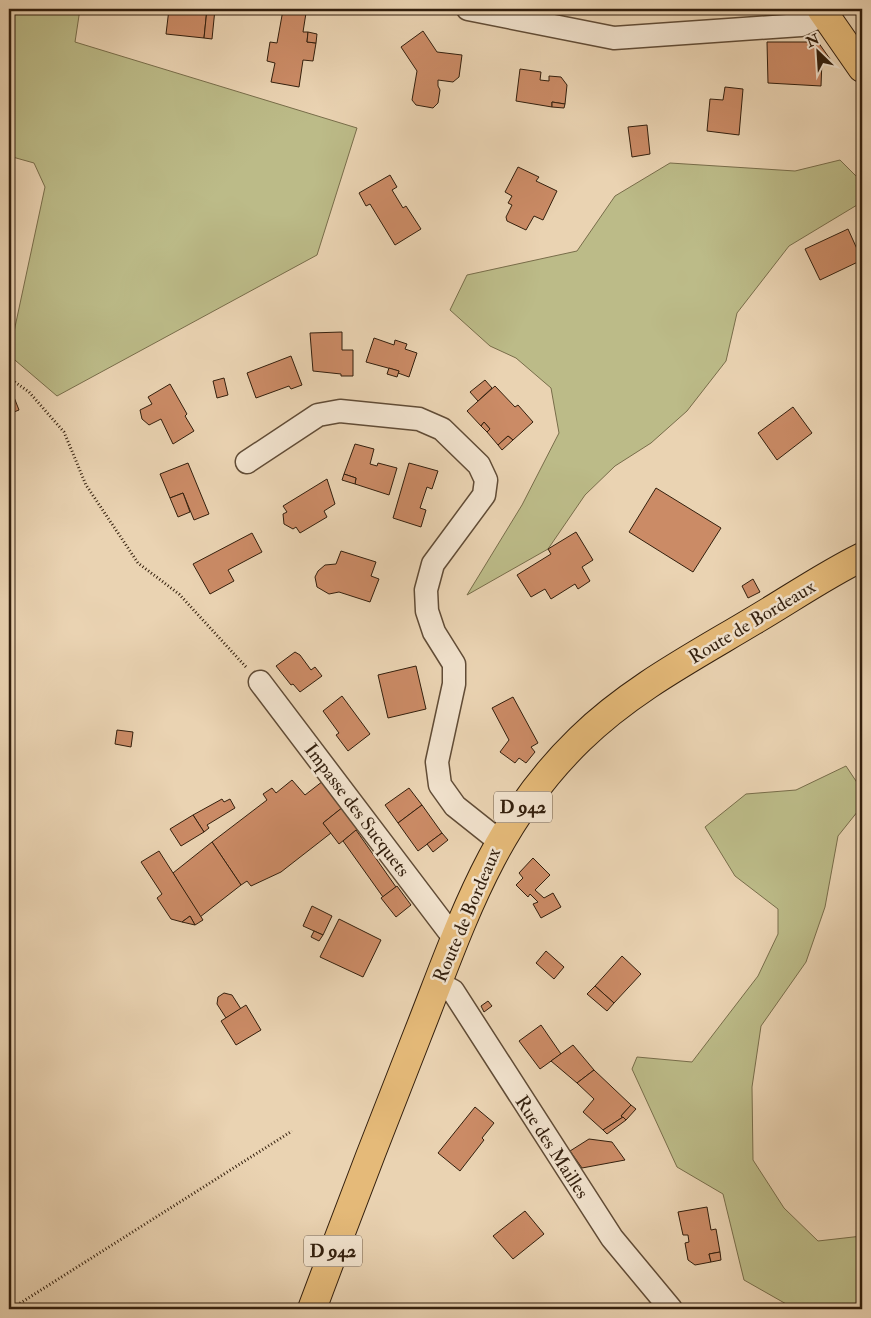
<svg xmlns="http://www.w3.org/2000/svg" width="871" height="1318" font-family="'IM FELL Double Pica',serif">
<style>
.green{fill:#bcbb88;stroke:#786d4a}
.building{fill:#cb8b66;stroke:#331f0d}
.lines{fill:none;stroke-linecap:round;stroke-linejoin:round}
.street-casing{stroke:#614c36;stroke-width:25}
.primary-casing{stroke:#331f0d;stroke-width:30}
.path{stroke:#331f0d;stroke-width:3;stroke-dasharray:1 2.5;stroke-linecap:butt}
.street{stroke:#f1e2cd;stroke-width:22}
.primary{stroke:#e5ba79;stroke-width:28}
.labels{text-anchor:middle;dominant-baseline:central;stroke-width:5;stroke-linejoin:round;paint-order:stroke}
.shield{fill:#f1e2cd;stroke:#6c5a47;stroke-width:1}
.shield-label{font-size:18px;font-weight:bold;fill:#331f0d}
.street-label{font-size:19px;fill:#331f0d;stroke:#f1e2cd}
</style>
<rect width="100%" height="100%" fill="#ead3b2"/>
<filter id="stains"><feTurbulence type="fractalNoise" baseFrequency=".004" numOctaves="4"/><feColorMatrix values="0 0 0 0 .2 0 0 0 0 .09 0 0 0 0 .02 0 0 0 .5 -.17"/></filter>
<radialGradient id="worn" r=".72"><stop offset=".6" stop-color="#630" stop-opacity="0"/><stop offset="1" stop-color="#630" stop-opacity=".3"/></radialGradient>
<!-- green -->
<g class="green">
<path d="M 9,9 L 80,9 L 75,42 L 357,128 L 317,255 L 57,396 L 9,355 L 45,187 L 34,163 L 9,156 Z"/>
<path d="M 840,160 L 862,182 L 862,202 L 789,246 L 737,313 L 726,361 L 687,411 L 651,443 L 615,466 L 585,495 L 548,549 L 467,595 L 522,505 L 559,433 L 551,388 L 516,358 L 490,346 L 450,310 L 467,275 L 577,251 L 615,196 L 670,163 L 795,171 Z"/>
<path d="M 846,766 L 862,790 L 862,806 L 838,836 L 825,907 L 806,962 L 761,1026 L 752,1087 L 753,1160 L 784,1208 L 818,1241 L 862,1236 L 862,1301 L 857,1309 L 795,1309 L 744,1280 L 723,1194 L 677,1167 L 632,1069 L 637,1057 L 692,1062 L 758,976 L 778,934 L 778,909 L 735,876 L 705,827 L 746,794 L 796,790 Z"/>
</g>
<!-- building -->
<g class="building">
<path d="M 169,9 L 207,9 L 204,38 L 166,34 Z"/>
<path d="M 207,9 L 215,9 L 212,39 L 204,38 Z"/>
<path d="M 283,10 L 306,13 L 303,32 L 308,32 L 307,42 L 316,43 L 313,61 L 303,60 L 299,87 L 271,82 L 275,63 L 267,61 L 270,42 L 277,43 Z"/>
<path d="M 423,31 L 437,52 L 462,55 L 459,77 L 453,82 L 438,80 L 438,86 L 440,90 L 438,103 L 433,108 L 416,105 L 412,100 L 417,71 L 401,47 Z"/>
<path d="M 308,32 L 317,34 L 316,43 L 307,42 Z"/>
<path d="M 767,42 L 818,42 L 830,59 L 822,60 L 821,86 L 768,83 Z"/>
<path d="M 520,69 L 541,72 L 540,80 L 549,81 L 549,76 L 561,77 L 567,85 L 565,104 L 552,102 L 552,107 L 516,101 Z"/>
<path d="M 725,87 L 743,89 L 739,135 L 707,131 L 710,99 L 723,100 Z"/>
<path d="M 552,102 L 565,104 L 564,108 L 552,107 Z"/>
<path d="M 647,125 L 650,154 L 632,157 L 628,127 Z"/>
<path d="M 518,167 L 539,177 L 536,181 L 557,191 L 543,220 L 534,216 L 526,230 L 507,221 L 506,217 L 512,205 L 508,203 L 512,196 L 505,192 Z"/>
<path d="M 390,175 L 397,187 L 392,190 L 403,208 L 406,206 L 421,229 L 395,245 L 370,204 L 366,206 L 359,193 Z"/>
<path d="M 848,229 L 862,260 L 820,280 L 805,249 Z"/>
<path d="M 342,332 L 342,350 L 353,350 L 353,376 L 341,376 L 341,374 L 313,371 L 310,333 Z"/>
<path d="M 374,338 L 394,345 L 395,340 L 407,344 L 405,349 L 417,353 L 409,377 L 398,373 L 399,371 L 366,362 Z"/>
<path d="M 291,356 L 302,385 L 291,389 L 289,386 L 256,398 L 247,373 Z"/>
<path d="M 389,368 L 399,371 L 397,377 L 387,374 Z"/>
<path d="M 224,378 L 228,395 L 217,398 L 213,381 Z"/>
<path d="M 485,380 L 492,388 L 478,401 L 470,392 Z"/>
<path d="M 170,384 L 187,414 L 185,416 L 194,431 L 173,444 L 161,419 L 149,425 L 142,419 L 140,410 L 152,404 L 148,397 Z"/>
<path d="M 495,386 L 515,407 L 518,405 L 533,422 L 513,440 L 508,436 L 498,445 L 487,432 L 490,429 L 484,422 L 481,426 L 467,411 Z"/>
<path d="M 12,392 L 19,410 L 9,414 L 9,393 Z"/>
<path d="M 793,407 L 812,433 L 777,460 L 758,433 Z"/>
<path d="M 484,422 L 490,429 L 487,432 L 481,426 Z"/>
<path d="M 508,436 L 513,440 L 502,450 L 498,445 Z"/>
<path d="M 355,444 L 374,449 L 370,464 L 377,466 L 378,463 L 397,468 L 389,495 L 355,484 L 356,478 L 344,474 Z"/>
<path d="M 188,463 L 209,514 L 194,520 L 183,493 L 170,498 L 160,474 Z"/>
<path d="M 409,463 L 438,471 L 432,489 L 427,487 L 420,508 L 426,510 L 421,527 L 393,518 Z"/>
<path d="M 344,474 L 356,478 L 355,484 L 342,480 Z"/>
<path d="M 327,479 L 335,504 L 324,511 L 327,517 L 300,533 L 296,527 L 293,529 L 284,524 L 283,514 L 287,512 L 283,506 Z"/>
<path d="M 656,488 L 721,528 L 693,572 L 629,532 Z"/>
<path d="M 183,493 L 190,512 L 178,517 L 170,498 Z"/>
<path d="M 576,532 L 593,560 L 582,567 L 590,581 L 578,589 L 575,584 L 551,599 L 545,589 L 531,597 L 517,575 L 551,554 L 548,549 Z"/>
<path d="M 252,533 L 262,552 L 228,570 L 234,581 L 210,594 L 193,564 Z"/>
<path d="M 341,551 L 376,562 L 371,576 L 379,579 L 370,602 L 339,592 L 329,594 L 317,587 L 315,577 L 318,571 L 325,565 L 336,564 Z"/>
<path d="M 753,579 L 760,592 L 748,598 L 742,586 Z"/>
<path d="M 295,652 L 300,655 L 311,670 L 315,667 L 322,676 L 300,692 L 293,684 L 291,685 L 276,666 Z"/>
<path d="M 416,666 L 426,709 L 388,718 L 378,675 Z"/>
<path d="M 342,696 L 370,734 L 348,751 L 336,735 L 339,733 L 323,711 Z"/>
<path d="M 513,697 L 538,743 L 531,747 L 535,752 L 526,763 L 519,758 L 515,763 L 500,752 L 509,740 L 492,708 Z"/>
<path d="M 117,730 L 133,732 L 131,747 L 115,744 Z"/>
<path d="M 292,780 L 305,795 L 323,781 L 343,807 L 323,823 L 331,833 L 281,872 L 251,886 L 247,881 L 241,885 L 212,842 L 267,800 L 263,794 L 272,788 L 276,793 Z"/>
<path d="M 409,788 L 422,805 L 398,823 L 385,805 Z"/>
<path d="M 222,799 L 224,802 L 230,799 L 235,808 L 207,825 L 209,828 L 204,832 L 193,815 Z"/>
<path d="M 422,805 L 442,833 L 418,851 L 398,823 Z"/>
<path d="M 343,807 L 359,828 L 339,844 L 323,823 Z"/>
<path d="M 193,815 L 204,832 L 181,846 L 170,829 Z"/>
<path d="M 356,830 L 396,887 L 383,897 L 343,841 Z"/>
<path d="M 442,833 L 448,840 L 433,852 L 427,844 Z"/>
<path d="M 212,842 L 241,885 L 200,917 L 173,873 Z"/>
<path d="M 159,851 L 203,920 L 195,925 L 190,916 L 182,922 L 171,919 L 157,898 L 162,894 L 141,862 Z"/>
<path d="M 533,858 L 550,875 L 535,890 L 544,898 L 553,893 L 561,907 L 541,918 L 533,904 L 538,902 L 530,894 L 528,897 L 516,885 L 523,878 L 519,873 Z"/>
<path d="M 397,886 L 411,905 L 396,917 L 381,898 Z"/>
<path d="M 312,906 L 332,916 L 323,935 L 303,926 Z"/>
<path d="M 190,916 L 195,925 L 182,922 Z"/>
<path d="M 339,919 L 381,940 L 363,977 L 320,957 Z"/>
<path d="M 314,931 L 323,935 L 319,941 L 311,937 Z"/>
<path d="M 546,951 L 564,967 L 554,979 L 536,963 Z"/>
<path d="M 622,956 L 641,974 L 614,1003 L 595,986 Z"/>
<path d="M 595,986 L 614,1003 L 607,1011 L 587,994 Z"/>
<path d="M 224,993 L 232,995 L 241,1009 L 226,1018 L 217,1004 L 218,997 Z"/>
<path d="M 488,1001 L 492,1006 L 484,1012 L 481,1006 Z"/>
<path d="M 246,1005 L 261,1030 L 236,1045 L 221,1021 Z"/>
<path d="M 541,1025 L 561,1054 L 540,1069 L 519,1041 Z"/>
<path d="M 573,1045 L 594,1070 L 577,1083 L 551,1061 Z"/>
<path d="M 594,1070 L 631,1105 L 621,1116 L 623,1117 L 603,1130 L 583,1112 L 594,1099 L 577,1083 Z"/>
<path d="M 631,1105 L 636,1109 L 626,1120 L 621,1116 Z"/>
<path d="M 475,1107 L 494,1123 L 482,1138 L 484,1140 L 460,1171 L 438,1153 Z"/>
<path d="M 623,1117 L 626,1120 L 607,1134 L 603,1130 Z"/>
<path d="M 589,1139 L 612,1142 L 625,1160 L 582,1168 L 570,1151 Z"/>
<path d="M 707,1207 L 711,1230 L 716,1229 L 720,1252 L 709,1254 L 711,1262 L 695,1265 L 688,1260 L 685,1243 L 689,1242 L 688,1235 L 683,1235 L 678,1212 Z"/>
<path d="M 525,1211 L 544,1234 L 513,1259 L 493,1236 Z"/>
<path d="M 720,1252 L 721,1260 L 711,1262 L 709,1254 Z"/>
</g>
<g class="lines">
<defs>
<g id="street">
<path d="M 468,9 L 614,38 L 801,25 L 825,14"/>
<path d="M 247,462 L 318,415 L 340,411 L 419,419 L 442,429 L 479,465 L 486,480 L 484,495 L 433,564 L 426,590 L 427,611 L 434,632 L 454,664 L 454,684 L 437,762 L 440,785 L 455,806 L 499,841"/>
<path d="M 260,682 L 454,938"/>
<path d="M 438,983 L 453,991 L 612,1238 L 671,1309"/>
</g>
<g id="primary">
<path d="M 821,9 L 862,68"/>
<path d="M 312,1309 C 346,1218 381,1127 417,1036 C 461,925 491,825 580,739 C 630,690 693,657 753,621 C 789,600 825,575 862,557"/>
</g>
</defs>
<!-- street casing -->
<use href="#street" class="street-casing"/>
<!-- primary casing -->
<use href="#primary" class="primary-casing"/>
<!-- path -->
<g class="path">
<path d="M 9,378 L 29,392 L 64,432 L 86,485 L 138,563 L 179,594 L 246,667"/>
<path d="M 11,1309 L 292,1131"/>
</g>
<!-- street -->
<use href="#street" class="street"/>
<!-- primary -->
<use href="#primary" class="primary"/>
</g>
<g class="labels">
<!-- shield labels -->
<g class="shield">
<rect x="494" y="791.5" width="58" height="31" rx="4"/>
<rect x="304" y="1235.5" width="58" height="31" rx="4"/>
</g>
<g class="shield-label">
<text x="523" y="807">D 942</text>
<text x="333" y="1251">D 942</text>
</g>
<!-- street labels -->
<g class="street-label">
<text transform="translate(752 622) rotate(-31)">Route de Bordeaux</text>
<text transform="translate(357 810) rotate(53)">Impasse des Sucquets</text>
<text transform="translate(467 915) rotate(-67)">Route de Bordeaux</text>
<text transform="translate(552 1147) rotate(57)">Rue des Mailles</text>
</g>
</g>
<!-- margin -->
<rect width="871" height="1318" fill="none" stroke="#ead3b2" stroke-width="30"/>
<rect x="10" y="10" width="851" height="1298" fill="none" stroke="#331f0d" stroke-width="2.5"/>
<rect x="15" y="15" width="841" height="1288" fill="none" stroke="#331f0d"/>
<!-- north arrow -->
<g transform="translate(818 52) rotate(335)" stroke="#f1e2cd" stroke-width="4" paint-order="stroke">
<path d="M0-4L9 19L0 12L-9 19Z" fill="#331f0d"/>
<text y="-8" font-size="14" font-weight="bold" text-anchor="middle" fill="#331f0d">N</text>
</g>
<rect width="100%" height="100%" filter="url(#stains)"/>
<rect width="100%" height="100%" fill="url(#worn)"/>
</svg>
